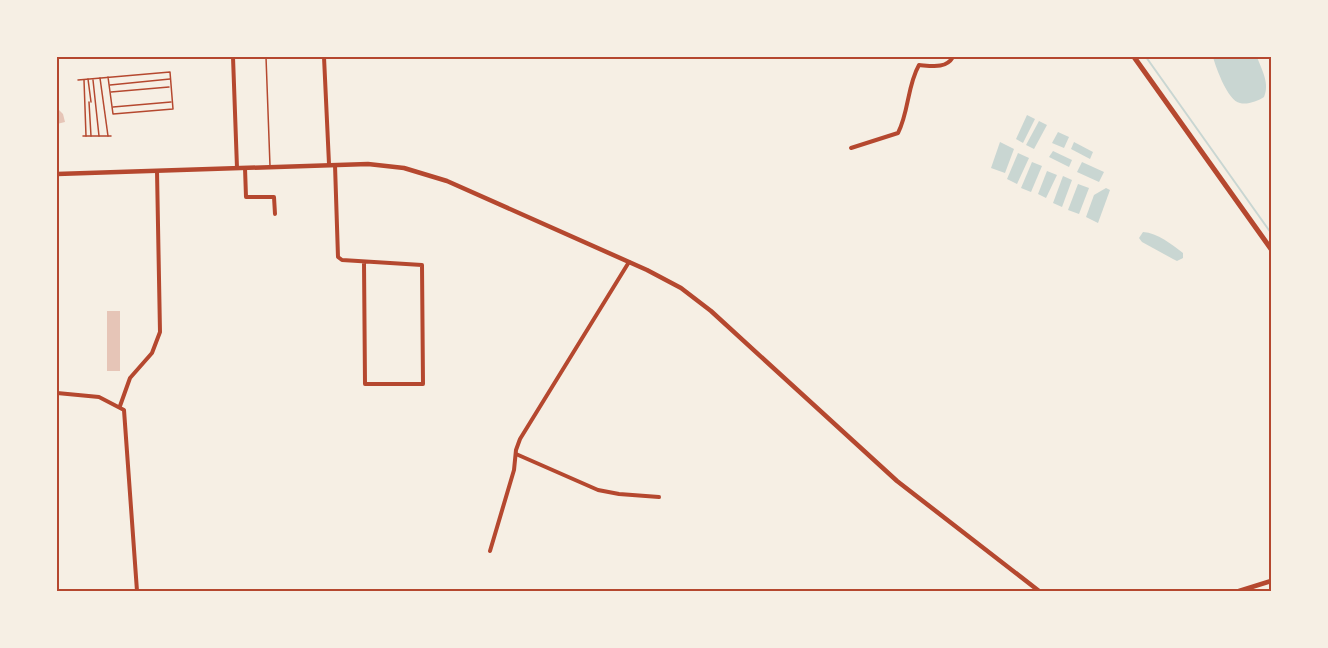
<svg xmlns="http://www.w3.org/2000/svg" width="1328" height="648" font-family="'Exo 2',sans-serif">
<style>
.water{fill:#c9d6d2}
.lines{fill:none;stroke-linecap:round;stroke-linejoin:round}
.stream{stroke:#c9d6d2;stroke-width:2}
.building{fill:#e6c5b7}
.path{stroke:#b5482f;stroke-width:1.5}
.service{stroke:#b5482f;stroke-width:1.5}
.minor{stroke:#b5482f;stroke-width:4}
.tertiary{stroke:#b5482f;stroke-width:4.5}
.primary{stroke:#b5482f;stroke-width:5}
.neatline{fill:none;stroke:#b5482f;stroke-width:2}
</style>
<rect width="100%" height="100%" fill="#f6efe4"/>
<!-- water -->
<g class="water">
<path d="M 1213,57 L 1257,57 C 1262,70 1270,84 1264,97 C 1258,101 1247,105 1240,103 C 1228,101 1216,68 1213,57 Z"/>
<path d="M 1027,115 L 1035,119 L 1023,143 L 1016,139 Z"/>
<path d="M 1039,121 L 1047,125 L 1034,149 L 1026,145 Z"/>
<path d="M 1058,132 L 1069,137 L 1064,148 L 1052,143 Z"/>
<path d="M 1000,142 L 1014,149 L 1005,173 L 991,168 Z"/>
<path d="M 1074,142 L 1093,152 L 1090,159 L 1071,149 Z"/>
<path d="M 1053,151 L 1072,160 L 1069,167 L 1049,157 Z"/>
<path d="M 1018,153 L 1029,158 L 1017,184 L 1007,179 Z"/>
<path d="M 1032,162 L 1042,166 L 1031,192 L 1021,188 Z"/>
<path d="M 1082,162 L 1104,172 L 1099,182 L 1077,172 Z"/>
<path d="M 1047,171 L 1057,175 L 1046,198 L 1038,194 Z"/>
<path d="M 1063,176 L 1072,180 L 1062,207 L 1053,203 Z"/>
<path d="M 1078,184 L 1089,188 L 1079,214 L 1068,210 Z"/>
<path d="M 1106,188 L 1110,190 L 1098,223 L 1086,217 L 1094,195 Z"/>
<path d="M 1143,232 C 1158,233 1171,244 1183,253 L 1183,258 L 1177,261 L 1173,259 L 1142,242 L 1139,238 Z"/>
</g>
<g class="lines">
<!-- stream -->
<path class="stream" d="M 1146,57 L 1271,233"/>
</g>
<!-- building -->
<g class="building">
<path d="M 57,108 L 63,114 L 65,122 L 57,124 Z"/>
<rect x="107" y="311" width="13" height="60"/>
</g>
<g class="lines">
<!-- path -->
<g class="path">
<path d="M 100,78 L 108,136"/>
<path d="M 88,79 L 91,102"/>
<path d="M 78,80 L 170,72 L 173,109 L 113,114 L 108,77"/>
<path d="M 84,80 L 86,136"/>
<path d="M 93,80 L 99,136"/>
<path d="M 110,85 L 170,79"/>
<path d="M 111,92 L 169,87"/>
<path d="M 89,102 L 91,136"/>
<path d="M 113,107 L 171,102"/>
<path d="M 83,136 L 111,136"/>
</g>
<!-- service -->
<path class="service" d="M 266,57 L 270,166"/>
<!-- minor -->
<g class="minor">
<path d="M 233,57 L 237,168"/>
<path d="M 324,57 L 329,164"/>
<path d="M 851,148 L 898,133 C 909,112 907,86 919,65 C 932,66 946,69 953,57"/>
<path d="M 335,165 L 338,257 L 342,260 L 422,265 L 423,384 L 365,384 L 364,262"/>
<path d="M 245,168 L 246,197 L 274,197 L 275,214"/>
<path d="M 57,393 L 99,397 L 124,410 L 137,591"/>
<path d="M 120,406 L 130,378 L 152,353 L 160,332 L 157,171"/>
<path d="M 516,454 L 598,490 L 619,494 L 659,497"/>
<path d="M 490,551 L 514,470 L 516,450 L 520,439 L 629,262"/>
</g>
<!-- tertiary -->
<g class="tertiary">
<path d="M 57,174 L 368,164 L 404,168 L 447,181 L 647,270 L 681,288 L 711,311 L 897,481 L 1039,591"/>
<path d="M 1239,591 L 1271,581"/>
</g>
<!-- primary -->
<path class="primary" d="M 1134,57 L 1271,249"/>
</g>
<!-- border -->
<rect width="1328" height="648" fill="none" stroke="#f6efe4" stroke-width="117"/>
<rect x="58" y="58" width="1212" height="532" class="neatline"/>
</svg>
